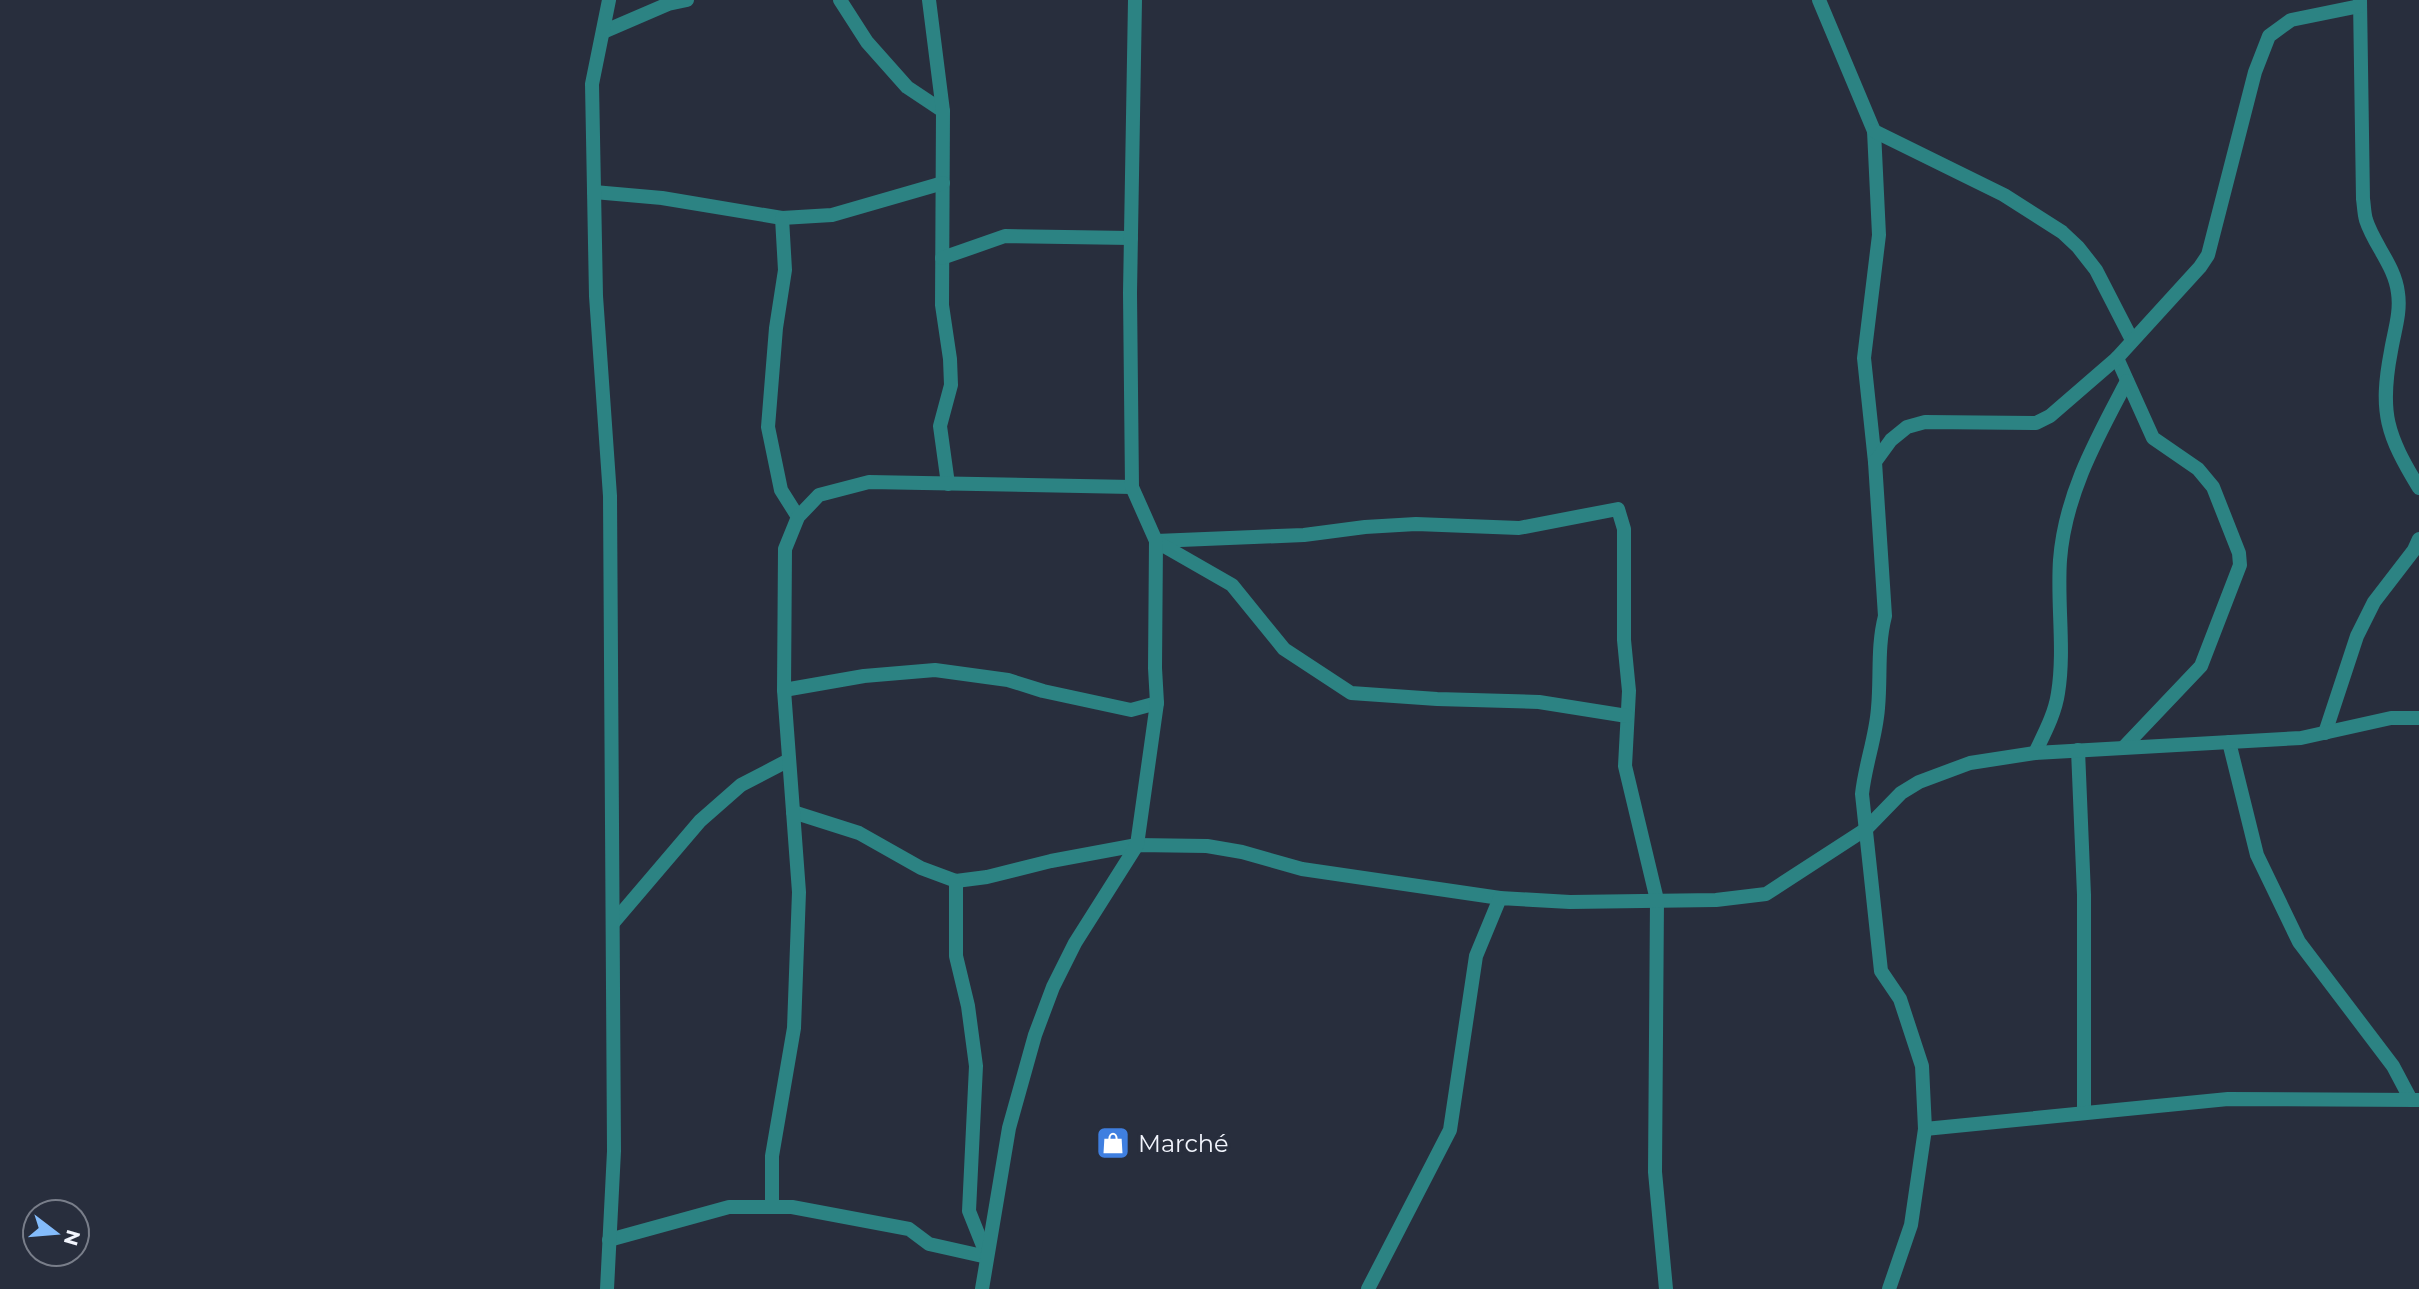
<svg xmlns="http://www.w3.org/2000/svg" width="2419" height="1289" font-family="Montserrat,sans-serif">
<style>
.lines{fill:none;stroke-linecap:round;stroke-linejoin:round}
.street{stroke:#2c8383;stroke-width:14}
.labels{text-anchor:middle;dominant-baseline:central;stroke-width:6;stroke-linejoin:round;paint-order:stroke}
.poi-label{font-size:24px;fill:#f2f5fd;stroke:#282e3d;text-anchor:start}
</style>
<rect width="100%" height="100%" fill="#282e3d"/>
<g class="lines">
<!-- street -->
<g class="street">
<path d="M 840,0 L 867,42 L 907,87 L 943,111"/>
<path d="M 929,0 L 943,111 L 942,305 L 950,359 L 951,385 L 940,426 L 948,484"/>
<path d="M 1819,0 L 1874,131 L 1879,235 L 1864,358 L 1875,462"/>
<path d="M 2360,0 L 2363,199 C 2364,205 2364,213 2366,220 C 2374,245 2395,266 2398,293 C 2401,313 2394,332 2391,351 C 2379,413 2387,435 2419,488"/>
<path d="M 603,32 L 668,4 L 687,0"/>
<path d="M 1874,131 L 2004,195 L 2062,232 L 2078,247 L 2096,270 L 2132,340"/>
<path d="M 594,192 L 662,198 L 782,218 L 832,215 L 943,183"/>
<path d="M 782,218 L 785,270 L 776,328 L 768,427 L 781,490 L 798,517"/>
<path d="M 942,258 L 1005,236 L 1131,238"/>
<path d="M 2117,358 L 2153,438 L 2198,469 L 2213,487 L 2239,553 L 2240,565 L 2201,666 L 2124,747"/>
<path d="M 1156,541 L 1304,535 L 1365,527 L 1416,524 L 1519,528 L 1618,509 L 1624,529 L 1624,640 L 1629,691 L 1625,766 L 1657,900 L 1655,1172 L 1666,1289"/>
<path d="M 1157,542 L 1232,585 L 1284,649 L 1351,693 L 1437,699 L 1539,702 L 1627,716"/>
<path d="M 784,690 L 864,676 L 935,670 L 1008,680 L 1043,691 L 1131,710 L 1157,703"/>
<path d="M 2325,733 L 2357,636 L 2374,602 L 2414,550 L 2419,539"/>
<path d="M 2229,742 L 2257,855 L 2299,942 L 2393,1066 L 2411,1100"/>
<path d="M 2078,750 L 2084,895 L 2084,1113"/>
<path d="M 2035,753 C 2044,734 2055,714 2058,693 C 2065,650 2057,604 2060,560 C 2065,494 2097,438 2127,381"/>
<path d="M 793,812 L 859,833 L 921,868 L 956,881 L 987,877 L 1051,861 L 1137,845 L 1207,846 L 1242,852 L 1302,869 L 1500,898"/>
<path d="M 956,881 L 956,956 L 968,1006 L 976,1066 L 969,1211 L 987,1256"/>
<path d="M 613,923 L 700,821 L 741,785 L 789,760"/>
<path d="M 1925,1129 L 2228,1099 L 2419,1100"/>
<path d="M 772,1207 L 772,1156 L 794,1028 L 799,892 L 784,690 L 785,549 L 798,517 L 819,495 L 869,482 L 1132,487"/>
<path d="M 609,1240 L 729,1207 L 792,1207 L 909,1229 L 929,1244 L 987,1257"/>
<path d="M 607,1289 L 614,1151 L 610,496 L 596,296 L 592,84 L 609,0"/>
<path d="M 982,1289 L 1009,1128 L 1035,1035 L 1053,987 L 1075,943 L 1137,845 L 1157,703 L 1155,668 L 1156,541 L 1132,487 L 1130,293 L 1135,0"/>
<path d="M 1368,1289 L 1450,1130 L 1476,956 L 1500,898 L 1570,902 L 1716,900 L 1766,894 L 1866,829 L 1901,793 L 1919,782 L 1970,763 L 2035,753 L 2301,738 L 2391,718 L 2419,718"/>
<path d="M 1889,1289 L 1911,1225 L 1925,1129 L 1922,1066 L 1900,999 L 1881,971 L 1862,794 C 1865,765 1876,737 1878,708 C 1881,677 1877,647 1885,616 L 1875,462 L 1891,440 L 1907,427 L 1925,422 L 2036,423 L 2050,416 L 2117,358 L 2200,267 L 2208,255 L 2255,72 L 2269,36 L 2291,20 L 2360,6"/>
</g>
</g>
<!-- icons -->
<defs>
<symbol id="shop-square" viewBox="-11 -11 22 22"><rect x="-9" y="-9" width="18" height="18" rx="4" fill="#3f7fe0" stroke="#282e3d"/><path d="M-5-2.5h2.3a2.7 3.5 0 0 1 5.4 0H5L5.5 6h-11ZM-1.5-2.5h3a1.5 2.3 0 0 0-3 0Z" fill="#fff"/></symbol>
</defs>
<g fill-rule="evenodd">
<use href="#shop-square" x="1094" y="1124" width="38" height="38"/>
</g>
<g class="labels">
<!-- poi labels -->
<g class="poi-label">
<text x="1138" y="1143">Marché</text>
</g>
</g>
<!-- north arrow -->
<g transform="translate(56 1233) rotate(106)"><circle r="33" fill="#282e3d" stroke="#797e8a" stroke-width="2"/>
<path d="M0-5L12 26L0 18L-12 26Z" fill="#84bcfb"/>
<text y="-10" font-size="19" font-weight="bold" text-anchor="middle" fill="#f2f5fd">N</text>
</g>
</svg>
